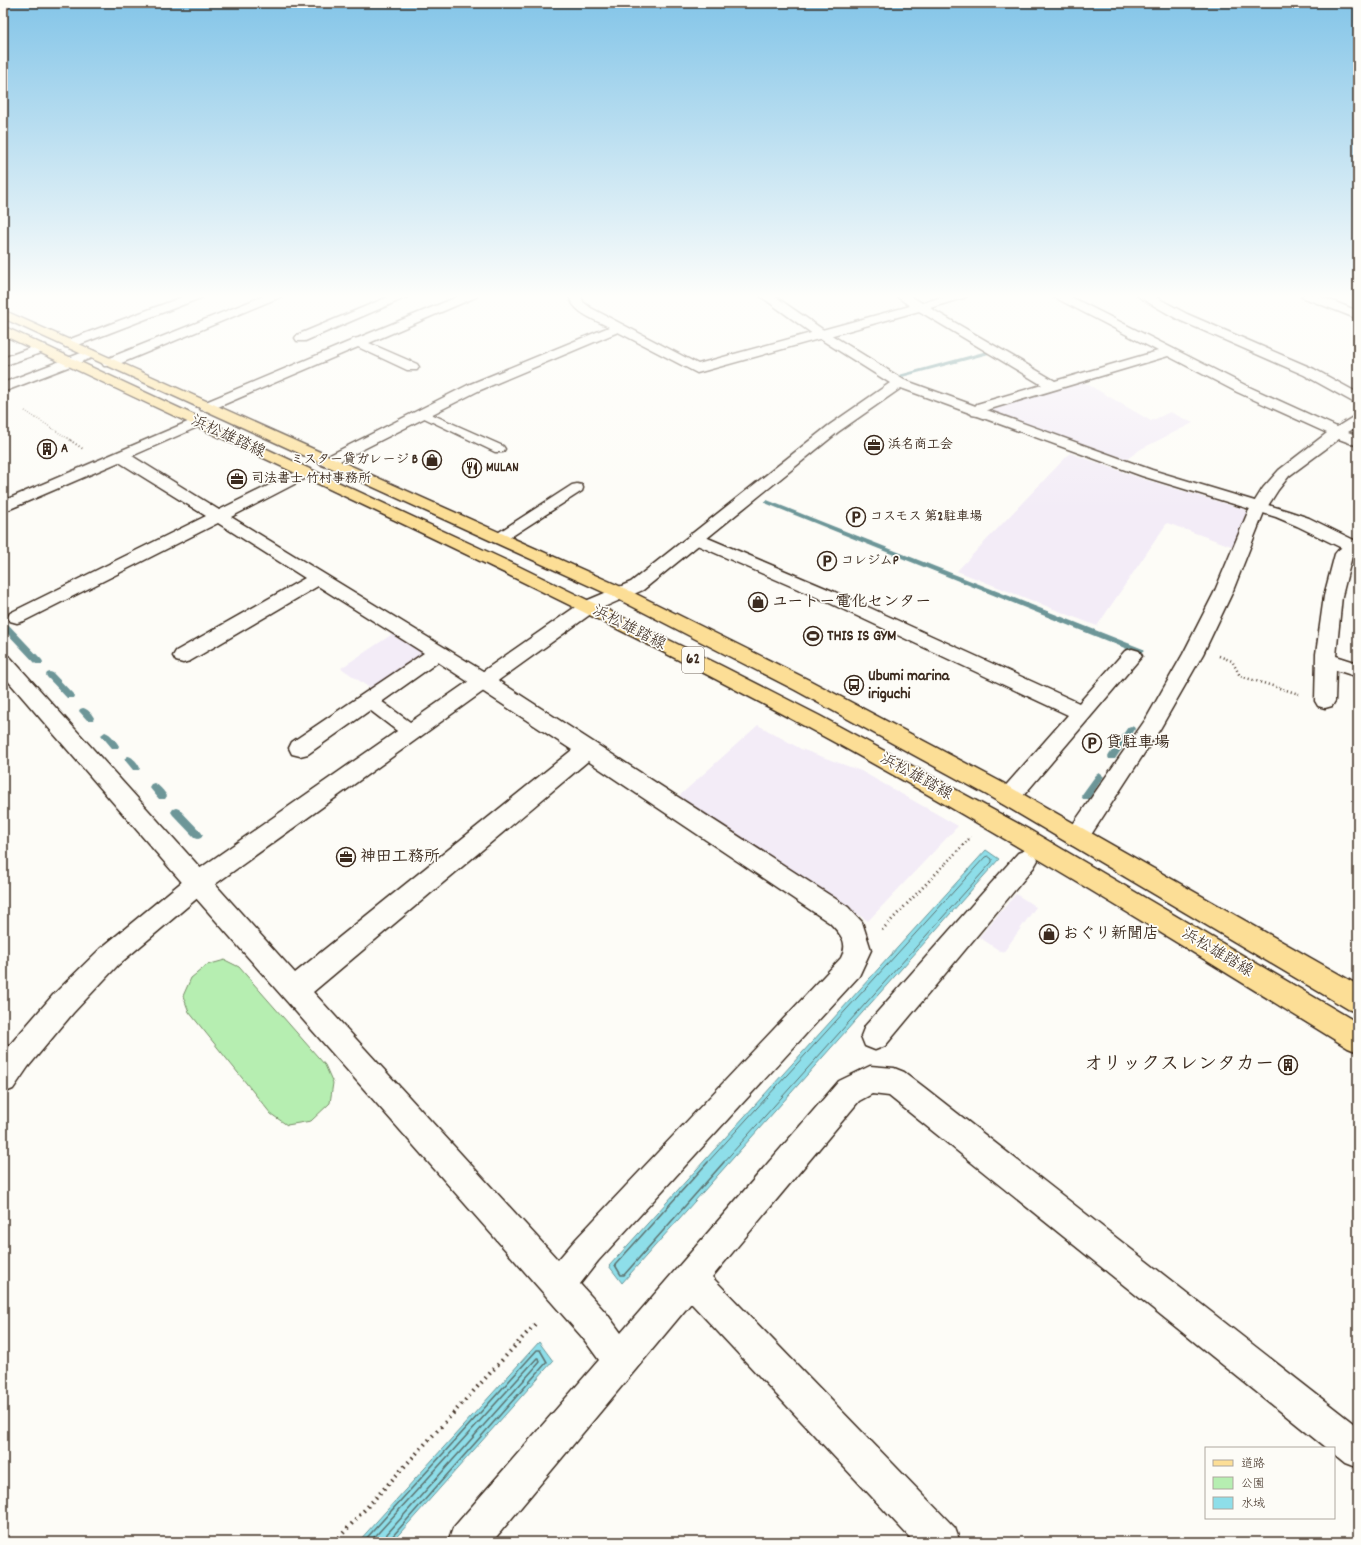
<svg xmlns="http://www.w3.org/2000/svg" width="1361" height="1545" font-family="Dekko,'Klee One',sans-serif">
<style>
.built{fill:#f3ecf7}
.green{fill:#b6eeb1;stroke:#788c68}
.water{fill:#8edee9;stroke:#6d9698}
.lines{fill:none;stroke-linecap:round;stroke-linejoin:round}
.shore-far1{stroke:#5c726f;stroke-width:1}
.shore{stroke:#5c726f;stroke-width:1.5}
.stream{fill:#6d9698;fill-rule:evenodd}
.lane-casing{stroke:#3b2a1e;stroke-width:3}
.street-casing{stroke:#3b2a1e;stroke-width:3}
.secondary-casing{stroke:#3b2a1e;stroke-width:3}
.primary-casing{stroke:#3b2a1e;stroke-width:3}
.path-far4{stroke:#3b2a1e;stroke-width:1.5;stroke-dasharray:0.5 2;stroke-linecap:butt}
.path-far3{stroke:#3b2a1e;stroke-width:2;stroke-dasharray:1 2.5;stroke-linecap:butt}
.path-far2{stroke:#3b2a1e;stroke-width:2.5;stroke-dasharray:1 3;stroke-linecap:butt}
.path-far1{stroke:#3b2a1e;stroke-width:3;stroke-dasharray:1 3.5;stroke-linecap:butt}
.path{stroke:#3b2a1e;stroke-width:4;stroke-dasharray:1.5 4.5;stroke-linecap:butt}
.lane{fill:#fdfcf7;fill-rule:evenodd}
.street{fill:#fdfcf7;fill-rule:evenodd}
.secondary{fill:#fdfcf7;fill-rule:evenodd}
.primary{fill:#fcde96;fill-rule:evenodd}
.labels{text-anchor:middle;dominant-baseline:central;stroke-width:3.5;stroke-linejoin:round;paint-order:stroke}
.far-poi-label{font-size:13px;font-weight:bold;fill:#3b2a1e;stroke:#fdfcf7;text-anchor:start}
.shield{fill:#fdfcf7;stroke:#75695f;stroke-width:1}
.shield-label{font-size:15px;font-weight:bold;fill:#3b2a1e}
.street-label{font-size:16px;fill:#3b2a1e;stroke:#fdfcf7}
.poi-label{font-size:16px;font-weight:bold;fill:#3b2a1e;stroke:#fdfcf7;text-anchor:start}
.near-poi-label{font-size:19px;font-weight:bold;fill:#3b2a1e;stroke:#fdfcf7;text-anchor:end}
</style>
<rect width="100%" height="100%" fill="#fdfcf7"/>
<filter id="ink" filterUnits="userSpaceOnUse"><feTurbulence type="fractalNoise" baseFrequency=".025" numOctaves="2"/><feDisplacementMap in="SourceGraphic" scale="8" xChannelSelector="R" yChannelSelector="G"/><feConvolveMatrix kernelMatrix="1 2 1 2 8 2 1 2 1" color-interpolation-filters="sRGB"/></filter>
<g filter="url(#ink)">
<!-- built -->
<g class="built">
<path d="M 1082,381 L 1151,421 L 1170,412 L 1193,423 L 1141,449 L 1127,459 L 992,411 L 992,408 Z"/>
<path d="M 1070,453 L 1143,479 L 1243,509 L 1248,513 L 1234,547 L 1167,523 L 1097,626 L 957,571 Z"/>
<path d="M 394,633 L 428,654 L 374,691 L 341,668 Z"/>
<path d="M 758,725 L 801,749 L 861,771 L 958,826 L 868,921 L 678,797 Z"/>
<path d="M 1016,894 L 1036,907 L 1003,953 L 979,937 Z"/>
</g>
<!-- green -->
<path class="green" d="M 225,960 L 239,967 L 325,1065 L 333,1083 L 330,1103 L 311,1121 L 287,1125 L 271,1114 L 189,1012 L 183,996 L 191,978 L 207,965 Z"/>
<!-- water -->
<g class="water">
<path d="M 986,850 L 999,859 L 622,1283 L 609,1266 Z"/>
<path d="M 539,1342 L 553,1361 L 392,1542 L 358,1542 Z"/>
</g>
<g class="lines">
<!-- shore-far1 -->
<path class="shore-far1" d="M 707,1163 L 985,857 L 988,856 L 992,859 L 992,862 L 723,1163"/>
<!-- shore -->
<g class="shore">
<path d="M 708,1162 L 615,1265 L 621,1275 L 624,1275 L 724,1162"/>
<path d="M 363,1542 L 537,1350 L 540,1350 L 547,1362 L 391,1538 L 390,1542"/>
<path d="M 370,1542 L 537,1358 L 539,1358 L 540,1362 L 387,1534 L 385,1542"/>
</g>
<!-- stream -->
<g class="stream">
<path d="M 987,351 L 989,352 L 989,354 L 902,377 L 899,375 Z"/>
<path d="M 767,500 L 1143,649 L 1144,651 L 1140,654 L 1137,653 L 765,503 L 765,501 Z"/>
<path d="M 3,621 L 6,622 L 42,660 L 43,662 L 42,664 L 36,664 L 3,629 Z"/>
<path d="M 50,672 L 53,673 L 73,694 L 74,696 L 73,698 L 67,698 L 47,677 L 46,675 L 47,673 Z"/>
<path d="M 83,708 C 88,709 92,714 94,718 L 93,720 L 87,720 L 79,711 L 80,709 Z"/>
<path d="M 1131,726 L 1134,727 L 1135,729 L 1134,731 L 1115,759 L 1109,759 L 1108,757 L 1109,755 L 1128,727 Z"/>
<path d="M 105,732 C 111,734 116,741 119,746 L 118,748 L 112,748 L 101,735 Z"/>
<path d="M 128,756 C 133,757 138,763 140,768 L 139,770 L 133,770 L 124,759 Z"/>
<path d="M 1099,773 L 1102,775 L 1104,777 L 1102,779 L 1089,799 L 1083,799 L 1081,796 L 1083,793 L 1096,775 Z"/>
<path d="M 154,783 C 159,785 164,791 167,796 L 165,799 L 159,799 L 149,787 L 151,784 Z"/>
<path d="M 176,808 L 179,809 L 201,832 L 203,835 L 201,838 L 198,839 L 195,838 L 173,815 L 171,812 L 173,809 Z"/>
</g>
<defs>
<g id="lane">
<path d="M 422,410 L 503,446 L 505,449 L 503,452 L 495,452 L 418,415 L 416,413 L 418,411 Z"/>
<path d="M 577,484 L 582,485 L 583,488 L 582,491 L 503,542 L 498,543 L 493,542 L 491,539 L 493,536 L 572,485 Z"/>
<path d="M 368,694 L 374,696 L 417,727 L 420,732 L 417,737 L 411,738 L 405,737 L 362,704 L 360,700 L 362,696 Z"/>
</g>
<g id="street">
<path d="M 188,295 L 205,295 L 203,297 L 73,347 L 65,347 L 63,344 L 65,341 Z"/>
<path d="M 266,295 L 282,295 L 280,297 L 114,366 L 104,366 L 102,363 L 104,360 Z"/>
<path d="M 393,295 L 409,295 L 407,297 L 305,341 L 297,341 L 295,338 L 297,335 Z"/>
<path d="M 462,295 L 478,295 L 476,297 L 369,343 L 417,364 L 419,367 L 417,370 L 407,370 L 358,347 L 211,410 L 206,411 L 201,410 L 199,407 L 201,404 L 351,341 L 353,339 L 358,338 Z"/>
<path d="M 569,295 L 581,295 L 583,302 L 591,308 L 698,364 L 910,306 L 895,295 L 909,295 L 922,303 L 949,295 L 968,295 L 966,297 L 930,308 L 1055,381 L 1158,351 L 1054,297 L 1052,295 L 1067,295 L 1247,386 L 1337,427 L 1353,417 L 1358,416 L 1358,426 L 1348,432 L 1358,436 L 1358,446 L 1339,439 L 1289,476 L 1278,490 L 1264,512 L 1232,593 L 1203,654 L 1160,729 L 1085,844 L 1077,847 L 1069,844 L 1065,837 L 1069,830 L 1146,719 L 1183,654 L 1214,593 L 1248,512 L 1263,488 L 1279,470 L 1327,433 L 1237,392 L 1168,356 L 987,410 C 982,415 979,417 972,415 L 970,412 L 977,404 L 1042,385 L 919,311 L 697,373 L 618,332 L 478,391 L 332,465 L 327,467 L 322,465 L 319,462 L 322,459 L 468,385 L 609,327 C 594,319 573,313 569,295 Z"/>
<path d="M 1137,295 L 1152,295 L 1187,314 L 1314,369 L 1358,393 L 1358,403 L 1353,402 L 1304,375 L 1179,320 L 1139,297 Z"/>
<path d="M 1300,295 L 1317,295 L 1358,311 L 1358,319 L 1302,297 Z"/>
<path d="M 41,344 L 46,345 L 47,348 L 46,351 L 3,366 L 3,358 Z"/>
<path d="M 89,350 L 94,351 L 95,354 L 94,357 L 3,392 L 3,383 Z"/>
<path d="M 197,418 L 202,419 L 204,422 L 202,425 L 132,456 L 219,510 L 300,470 L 305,468 L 310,470 L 313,473 L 310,476 L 231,517 L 491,676 L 848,907 L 862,922 L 871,950 L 859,976 L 598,1261 L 580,1284 L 607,1314 L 621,1333 L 839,1081 L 870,1066 L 894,1068 L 904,1072 L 925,1088 L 1358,1427 L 1358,1468 L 1345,1463 L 1334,1454 L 1334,1448 L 1326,1448 L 889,1096 L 872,1094 L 859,1101 L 712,1277 L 955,1528 L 960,1542 L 914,1542 L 691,1303 L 492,1542 L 448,1542 L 453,1528 L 599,1360 L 583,1338 L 173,872 L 3,675 L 3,655 L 10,657 L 295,973 L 572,750 L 438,662 L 308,754 L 300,756 L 292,754 L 289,748 L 292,742 L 424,653 L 318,586 L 190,661 L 183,663 L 176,661 L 173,656 L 176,651 L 305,578 L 218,523 L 24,621 L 17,623 L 10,621 L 8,617 L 10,613 L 206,516 L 119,462 L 3,512 L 3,501 ZM 588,761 L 830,923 C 841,935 849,942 841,958 L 576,1239 L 558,1260 L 313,992 Z"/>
<path d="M 696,533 L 835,592 L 1079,703 L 1125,651 L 1132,649 L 1139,651 L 1142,656 L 1017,803 L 1009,806 L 1001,803 L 998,797 L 1001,791 L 1068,715 L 823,600 L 690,542 L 688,538 L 690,534 Z"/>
<path d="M 1355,542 L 1358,543 L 1358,553 L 1352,556 L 1342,596 L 1336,656 L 1358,663 L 1358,677 L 1336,670 L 1335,701 L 1332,706 L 1325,708 L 1318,706 L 1315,701 L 1316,654 L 1324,596 L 1335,554 C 1340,547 1347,544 1355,542 Z"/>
<path d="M 1026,850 L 1034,853 L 1038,860 L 1034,867 L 885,1046 L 875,1050 L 865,1046 L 861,1036 L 865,1026 L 1018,853 Z"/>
</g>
<path id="secondary" d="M 759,295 L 773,295 L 825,331 L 904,380 L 1152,470 L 1288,511 L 1309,518 L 1358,542 L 1358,554 L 1352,553 L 1297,526 L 1276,517 L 1142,476 L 901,388 L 838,432 L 643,590 L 595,611 L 207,890 L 118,965 L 73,1013 L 28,1067 L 13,1089 L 3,1093 L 3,1054 L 8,1047 L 53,995 L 100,949 L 189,876 L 581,603 L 631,582 L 828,426 L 890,383 L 817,337 Z"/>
<g id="primary">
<path d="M 3,310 L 626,589 L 809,680 L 1003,783 L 1358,985 L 1358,1013 L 1348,1009 L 987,795 L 795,690 L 614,597 L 3,318 Z"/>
<path d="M 3,326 L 518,566 L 720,665 L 820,716 L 1028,829 L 1358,1023 L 1358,1052 L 1348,1048 C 1170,938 992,827 808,728 C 545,586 272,463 3,335 Z"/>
</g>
</defs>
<!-- lane casing -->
<use href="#lane" class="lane-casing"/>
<!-- street casing -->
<use href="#street" class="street-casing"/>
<!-- secondary casing -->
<use href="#secondary" class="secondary-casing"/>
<!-- primary casing -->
<use href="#primary" class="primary-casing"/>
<!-- path-far4 -->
<path class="path-far4" d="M 25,411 L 72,441"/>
<!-- path-far3 -->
<path class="path-far3" d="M 70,440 L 83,449"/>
<!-- path-far2 -->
<g class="path-far2">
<path d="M 1219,656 L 1232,661 L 1240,676 L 1299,694"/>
<path d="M 946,863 L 971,837"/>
</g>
<!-- path-far1 -->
<path class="path-far1" d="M 882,930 L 947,862"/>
<!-- path -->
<path class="path" d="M 335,1542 L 537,1322"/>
<!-- lane -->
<use href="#lane" class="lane"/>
<!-- street -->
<use href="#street" class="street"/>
<!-- secondary -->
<use href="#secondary" class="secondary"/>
<!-- primary -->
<use href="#primary" class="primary"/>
</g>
</g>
<!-- sky -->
<linearGradient id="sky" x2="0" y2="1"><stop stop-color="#84c5e8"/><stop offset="0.58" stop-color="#fefefb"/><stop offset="1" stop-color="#fefefb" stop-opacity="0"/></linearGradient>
<rect width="1361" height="511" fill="url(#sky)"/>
<!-- icons -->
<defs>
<symbol id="office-ring" viewBox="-11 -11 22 22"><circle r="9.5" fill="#fdfcf7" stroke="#3b2a1e" stroke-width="1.5"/><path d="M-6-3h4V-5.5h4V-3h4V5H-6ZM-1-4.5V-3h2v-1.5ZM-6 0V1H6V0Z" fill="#3b2a1e"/></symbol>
<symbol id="building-ring" viewBox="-11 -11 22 22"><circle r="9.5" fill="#fdfcf7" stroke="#3b2a1e" stroke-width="1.5"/><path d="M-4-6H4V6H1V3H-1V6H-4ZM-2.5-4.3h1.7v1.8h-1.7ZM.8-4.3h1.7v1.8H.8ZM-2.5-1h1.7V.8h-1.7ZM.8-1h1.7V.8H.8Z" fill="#3b2a1e"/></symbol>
<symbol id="shop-ring" viewBox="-11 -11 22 22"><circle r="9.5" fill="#fdfcf7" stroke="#3b2a1e" stroke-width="1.5"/><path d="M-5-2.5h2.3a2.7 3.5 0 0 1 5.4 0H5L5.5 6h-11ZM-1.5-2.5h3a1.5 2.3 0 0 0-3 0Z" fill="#3b2a1e"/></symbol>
<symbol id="restaurant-ring" viewBox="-11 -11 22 22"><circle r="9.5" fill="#fdfcf7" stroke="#3b2a1e" stroke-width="1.5"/><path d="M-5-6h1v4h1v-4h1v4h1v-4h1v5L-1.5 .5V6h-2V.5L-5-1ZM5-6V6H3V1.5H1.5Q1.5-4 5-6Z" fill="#3b2a1e"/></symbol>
<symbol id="parking-ring" viewBox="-11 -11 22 22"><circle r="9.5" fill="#fdfcf7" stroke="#3b2a1e" stroke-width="1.5"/><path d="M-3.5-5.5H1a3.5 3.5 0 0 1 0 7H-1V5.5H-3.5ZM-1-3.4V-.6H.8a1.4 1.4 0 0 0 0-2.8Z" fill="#3b2a1e"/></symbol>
<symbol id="stadium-ring" viewBox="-11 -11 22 22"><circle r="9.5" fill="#fdfcf7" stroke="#3b2a1e" stroke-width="1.5"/><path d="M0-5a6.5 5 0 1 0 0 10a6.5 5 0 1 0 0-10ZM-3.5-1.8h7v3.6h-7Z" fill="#3b2a1e"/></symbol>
<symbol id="bus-ring" viewBox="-11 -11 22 22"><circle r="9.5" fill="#fdfcf7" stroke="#3b2a1e" stroke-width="1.5"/><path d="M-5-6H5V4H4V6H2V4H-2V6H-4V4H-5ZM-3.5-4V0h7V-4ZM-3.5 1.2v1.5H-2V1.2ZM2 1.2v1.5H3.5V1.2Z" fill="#3b2a1e"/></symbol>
</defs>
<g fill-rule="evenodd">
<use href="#office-ring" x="863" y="434" width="22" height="22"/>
<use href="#building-ring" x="36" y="438" width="22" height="22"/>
<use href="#shop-ring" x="421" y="449" width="22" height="22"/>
<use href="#restaurant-ring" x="461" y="457" width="22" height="22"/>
<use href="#office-ring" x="226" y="468" width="22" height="22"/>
<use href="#parking-ring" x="845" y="506" width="22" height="22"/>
<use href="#parking-ring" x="816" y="550" width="22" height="22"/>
<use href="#shop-ring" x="747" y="591" width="22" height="22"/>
<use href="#stadium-ring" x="802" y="625" width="22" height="22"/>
<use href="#bus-ring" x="843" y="674" width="22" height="22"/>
<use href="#parking-ring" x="1081" y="732" width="22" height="22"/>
<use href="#office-ring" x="335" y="846" width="22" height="22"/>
<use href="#shop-ring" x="1038" y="923" width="22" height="22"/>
<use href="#building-ring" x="1277" y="1054" width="22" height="22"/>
</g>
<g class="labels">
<!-- far-poi labels -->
<g class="far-poi-label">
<text x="888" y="445">浜名商工会</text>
<text x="61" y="449">A</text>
<text x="418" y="460" text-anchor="end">ミスター貸ガレージ B</text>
<text x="486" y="468">MULAN</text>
<text x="251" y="479">司法書士 竹村事務所</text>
<text x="870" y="517">コスモス 第2駐車場</text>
<text x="841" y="561">コレジムP</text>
</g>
<!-- shield labels -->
<rect class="shield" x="682" y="647" width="22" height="26" rx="3"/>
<g class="shield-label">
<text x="693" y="660">62</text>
</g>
<!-- street labels -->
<g class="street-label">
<text transform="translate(228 437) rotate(25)">浜松雄踏線</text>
<text transform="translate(629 628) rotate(27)">浜松雄踏線</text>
<text transform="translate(916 777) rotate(29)">浜松雄踏線</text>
<text transform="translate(1217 953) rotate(31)">浜松雄踏線</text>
</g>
<!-- poi labels -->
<g class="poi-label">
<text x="772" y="602">ユートー電化センター</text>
<text x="827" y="636">THIS IS GYM</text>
<text x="868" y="676">Ubumi marina<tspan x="868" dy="18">iriguchi</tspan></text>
<text x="1106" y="743">貸駐車場</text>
<text x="360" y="857">神田工務所</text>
<text x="1063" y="934">おぐり新聞店</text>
</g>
<!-- near-poi labels -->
<g class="near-poi-label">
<text x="1274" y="1065">オリックスレンタカー</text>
</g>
</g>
<!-- margin -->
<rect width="1361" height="1545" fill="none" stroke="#fdfcf7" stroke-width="16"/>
<rect x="8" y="8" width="1345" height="1529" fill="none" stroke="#3b2a1e" stroke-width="1.5" filter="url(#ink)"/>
<!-- legend -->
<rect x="1205" y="1447" width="130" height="72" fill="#fdfcf7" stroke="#afa8a0"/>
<rect x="1213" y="1460" width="20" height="6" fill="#fcde96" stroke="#afa8a0"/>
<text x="1241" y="1467" font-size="12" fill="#3b2a1e">道路</text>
<rect x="1213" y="1477" width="20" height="12" fill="#b6eeb1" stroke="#afa8a0"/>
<text x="1241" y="1487" font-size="12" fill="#3b2a1e">公園</text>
<rect x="1213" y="1497" width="20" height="12" fill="#8edee9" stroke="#afa8a0"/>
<text x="1241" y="1507" font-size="12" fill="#3b2a1e">水域</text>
</svg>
